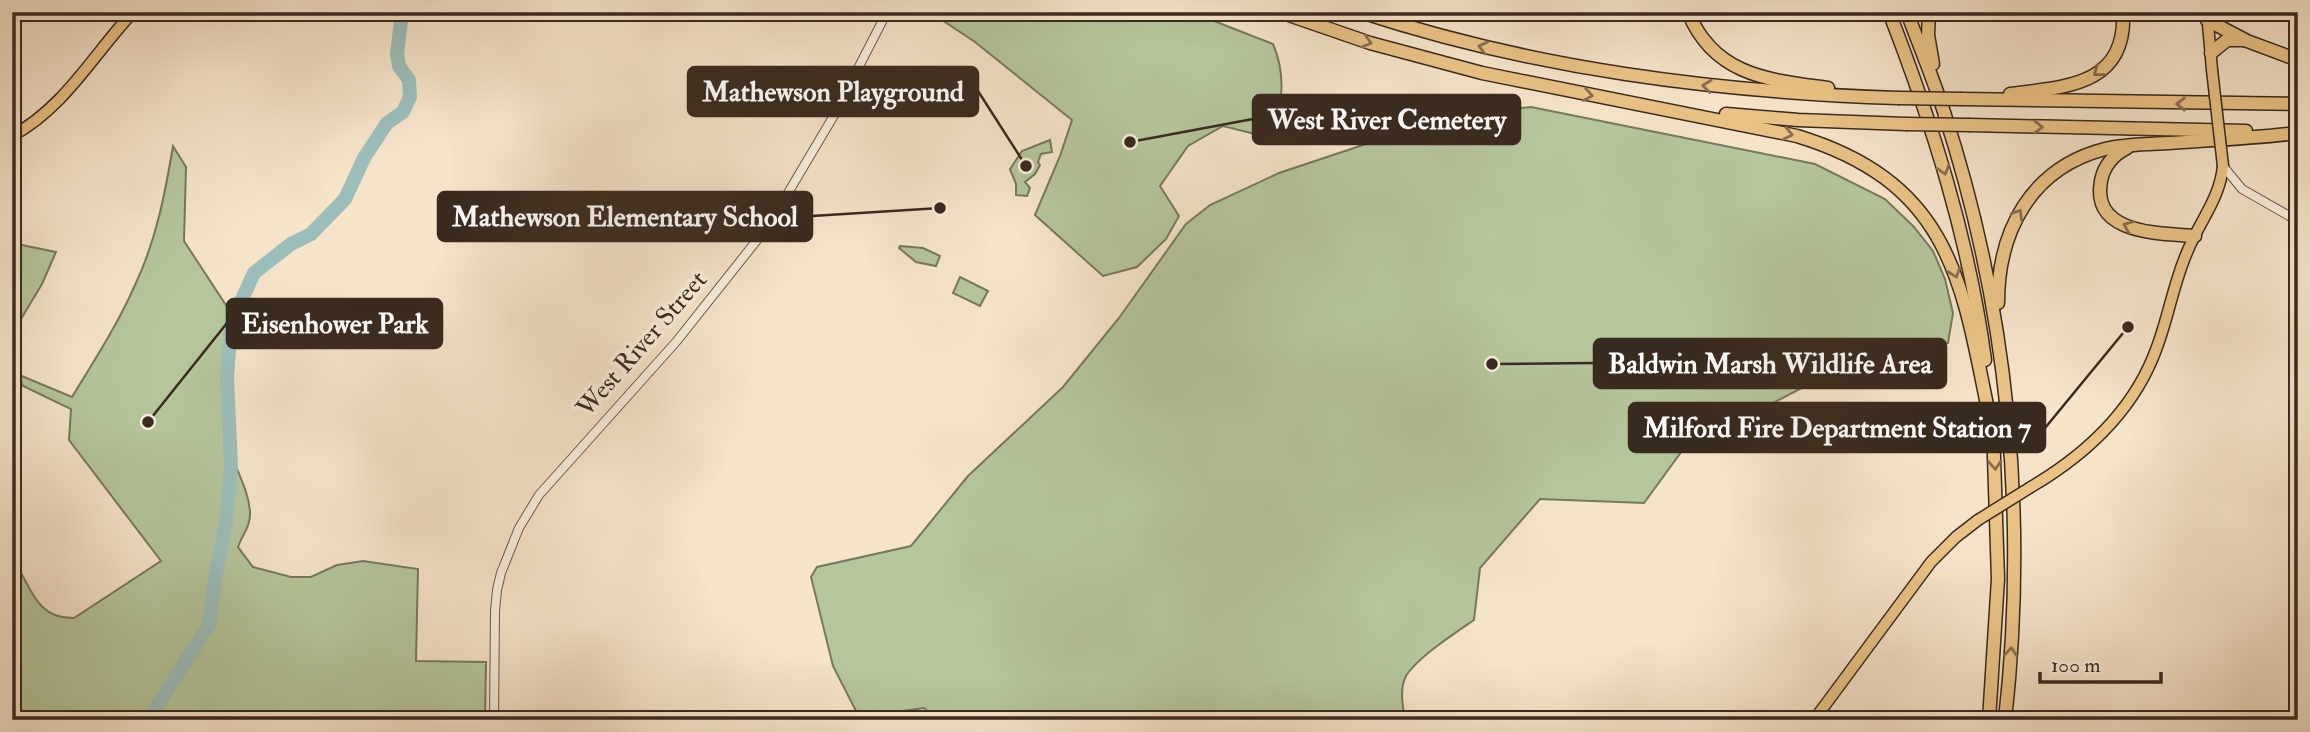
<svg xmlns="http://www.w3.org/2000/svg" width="2310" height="732" font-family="'IM FELL Double Pica',serif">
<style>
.green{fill:#b5c59c;stroke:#77785e;stroke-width:2}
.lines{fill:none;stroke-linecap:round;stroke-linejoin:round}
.stream{stroke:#74837c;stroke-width:2.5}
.river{stroke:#9cbeba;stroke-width:14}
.minor-casing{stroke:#68584a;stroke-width:10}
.major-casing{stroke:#392a1f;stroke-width:13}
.highway-casing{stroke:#392a1f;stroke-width:15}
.minor{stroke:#f8eddd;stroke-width:8}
.major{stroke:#eac285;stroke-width:10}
.highway{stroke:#eac285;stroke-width:12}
.major-bridge-casing{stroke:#392a1f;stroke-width:13;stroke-linecap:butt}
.highway-bridge-casing{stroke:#392a1f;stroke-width:15;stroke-linecap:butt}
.major-bridge{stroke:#eac285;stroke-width:10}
.highway-bridge{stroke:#eac285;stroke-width:12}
.oneway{stroke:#896e4d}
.labels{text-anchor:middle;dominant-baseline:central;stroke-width:7;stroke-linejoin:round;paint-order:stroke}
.street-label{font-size:26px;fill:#392a1f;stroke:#f8eddd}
.leader{fill:none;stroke:#392a1f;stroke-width:2.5}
.callout-dot{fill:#392a1f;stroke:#f8eddd;stroke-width:2.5}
.callout{fill:#392a1f;stroke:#392a1f;stroke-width:2.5}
.callout-label{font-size:28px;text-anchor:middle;font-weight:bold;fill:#fff}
</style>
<rect width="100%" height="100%" fill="#f5e3ca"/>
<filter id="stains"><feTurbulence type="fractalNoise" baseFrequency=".00286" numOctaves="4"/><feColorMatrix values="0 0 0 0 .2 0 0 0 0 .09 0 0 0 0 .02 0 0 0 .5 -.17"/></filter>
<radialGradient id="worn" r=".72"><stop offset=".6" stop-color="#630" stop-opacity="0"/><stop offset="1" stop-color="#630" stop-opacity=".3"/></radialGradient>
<!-- green -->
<g class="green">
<path d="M 930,12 L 1191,12 L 1273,44 C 1287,77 1282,105 1271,138 L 1223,126 L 1188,146 L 1160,186 L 1179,216 L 1166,239 L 1137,267 L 1103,276 L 1035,215 L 1060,156 L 1072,120 L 975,42 Z"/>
<path d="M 1531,107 L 1815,164 L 1885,199 L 1914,227 L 1933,251 L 1945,279 L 1953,313 L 1948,343 L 1905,343 L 1815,381 L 1756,412 L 1710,419 L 1690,440 L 1644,503 L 1540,499 L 1480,568 L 1474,620 C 1455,633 1418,657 1406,676 C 1399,689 1403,707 1405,720 L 938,720 L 924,708 L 859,717 L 833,666 L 811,577 L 817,567 L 911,546 L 968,476 L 1063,387 L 1119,318 L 1186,224 L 1210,205 L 1279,173 L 1456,114 Z"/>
<path d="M 1050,140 L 1052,152 L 1041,154 L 1038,162 L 1040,165 L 1035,174 L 1025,182 L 1030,188 L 1027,196 L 1016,195 L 1016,184 L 1010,169 L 1022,151 Z"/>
<path d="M 173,146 L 186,167 L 184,241 L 233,316 C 222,351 219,415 230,450 C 236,470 249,491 250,512 C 251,526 242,535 238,547 L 253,567 L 291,577 L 311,577 L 337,565 L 363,561 L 418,569 L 416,661 L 486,662 L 485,720 L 156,720 L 153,717 L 151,720 L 12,720 L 12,558 C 31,584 34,619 74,618 L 161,561 L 69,440 L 71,409 L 23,386 L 17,374 L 72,397 C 94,361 118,324 135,285 C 156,241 165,194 173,146 Z"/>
<path d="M 12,243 L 56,252 L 42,284 L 12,334 Z"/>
<path d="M 900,246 L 923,248 L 940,256 L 936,266 L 916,262 L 899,248 Z"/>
<path d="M 960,277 L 988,291 L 980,306 L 953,293 Z"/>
</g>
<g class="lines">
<!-- stream -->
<path class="stream" d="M 149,718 L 151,720"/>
<!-- river -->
<path class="river" d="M 148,720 L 209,625 L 215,578 L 226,522 L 231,466 L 227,377 L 231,323 L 254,273 L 291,244 L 311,234 L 345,199 L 364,158 L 387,123 L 403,112 L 410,97 L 409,80 L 399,66 L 397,54 L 402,12"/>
<defs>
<g id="minor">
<path d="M 2223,166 L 2242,189 L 2298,221"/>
<path d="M 494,720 L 495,611 L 497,590 L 501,573 L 519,528 L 539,495 L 676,342 L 769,225 L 833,117 L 887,12"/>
</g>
<g id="major">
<path d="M 2207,12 L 2212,70"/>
<path d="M 12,136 C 65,107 93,55 133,12"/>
<path d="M 2031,487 C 2087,454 2135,409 2157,347 C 2169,315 2174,281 2188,250 C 2200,221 2220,198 2223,166"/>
<path d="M 1814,720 L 1931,562 L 1956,537 L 1978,520"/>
</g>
<g id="highway">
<path d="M 1280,12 L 1370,43 L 1482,73 L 1797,136 C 1958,185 1963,291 1993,435"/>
<path d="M 1361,12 C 1535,69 1715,92 1898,98"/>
<path d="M 1688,12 C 1714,76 1769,80 1828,88"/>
<path d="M 1889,12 C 1933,125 1969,240 1985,360"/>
<path d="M 1907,12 C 1919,45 1933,78 1944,112 C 2008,308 2028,515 2005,720"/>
<path d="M 1929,12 L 1928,35 L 1933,64"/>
<path d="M 2207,20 L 2247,41 L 2298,60"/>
<path d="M 2211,53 L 2227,40 L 2243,40"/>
<path d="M 2010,94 C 2065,87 2127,86 2123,12"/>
<path d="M 1962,99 L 2298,104"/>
<path d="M 1726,114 L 1798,120 L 1906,124"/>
<path d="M 1970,125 L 2246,131"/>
<path d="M 2127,148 C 2113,155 2104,165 2101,181 C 2091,235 2160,233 2195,236"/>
<path d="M 1998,303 C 1998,231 2031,168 2105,149 C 2125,144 2148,144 2169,143 C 2212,140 2255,138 2298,133"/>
<path d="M 1989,720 L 1998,579 L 1993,427"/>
</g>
</defs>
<!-- minor casing -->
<use href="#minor" class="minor-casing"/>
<!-- major casing -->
<use href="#major" class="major-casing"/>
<!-- highway casing -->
<use href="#highway" class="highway-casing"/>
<!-- minor -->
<use href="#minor" class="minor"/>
<!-- major -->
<use href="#major" class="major"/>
<!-- highway -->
<use href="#highway" class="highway"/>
<defs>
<g id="major-bridge">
<path d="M 2212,70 L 2223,166"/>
<path d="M 1978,520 L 2031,487"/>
</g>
<g id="highway-bridge">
<path d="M 1898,98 L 1962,99"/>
<path d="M 1906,124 L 1970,125"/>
</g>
</defs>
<!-- major-bridge casing -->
<use href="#major-bridge" class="major-bridge-casing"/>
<!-- highway-bridge casing -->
<use href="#highway-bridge" class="highway-bridge-casing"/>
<!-- major-bridge -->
<use href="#major-bridge" class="major-bridge"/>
<!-- highway-bridge -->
<use href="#highway-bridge" class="highway-bridge"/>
</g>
<!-- one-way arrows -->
<defs><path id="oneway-chevron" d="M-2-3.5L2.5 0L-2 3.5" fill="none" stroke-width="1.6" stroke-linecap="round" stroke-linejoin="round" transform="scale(1.75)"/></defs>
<g class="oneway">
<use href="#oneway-chevron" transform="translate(1367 42) rotate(17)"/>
<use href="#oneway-chevron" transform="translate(1483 47) rotate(-166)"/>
<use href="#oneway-chevron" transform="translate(2098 72) rotate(142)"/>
<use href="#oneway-chevron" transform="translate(1707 86) rotate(-174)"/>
<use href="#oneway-chevron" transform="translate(1588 95) rotate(10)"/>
<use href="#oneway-chevron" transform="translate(2181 104) rotate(-179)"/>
<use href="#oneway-chevron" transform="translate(2038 127) rotate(1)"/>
<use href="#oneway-chevron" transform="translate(1788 134) rotate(13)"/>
<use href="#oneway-chevron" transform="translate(1944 170) rotate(73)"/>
<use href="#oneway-chevron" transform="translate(2018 214) rotate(-60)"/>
<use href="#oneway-chevron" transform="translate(2128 226) rotate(-157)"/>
<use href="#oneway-chevron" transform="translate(1955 273) rotate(70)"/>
<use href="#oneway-chevron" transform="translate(1995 465) rotate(87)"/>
<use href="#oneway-chevron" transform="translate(2011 652) rotate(-86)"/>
</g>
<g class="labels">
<!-- street labels -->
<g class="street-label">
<text transform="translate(642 344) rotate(-49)">West River Street</text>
</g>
</g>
<!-- callouts -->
<path class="leader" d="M1026 166L978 91M1130 142L1253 119M940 208L812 216M148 422L227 323M1492 364L1594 363M2128 327L2045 428"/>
<g class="callout-dot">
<circle cx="1026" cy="166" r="7"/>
<circle cx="1130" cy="142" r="7"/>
<circle cx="940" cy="208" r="7"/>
<circle cx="148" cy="422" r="7"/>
<circle cx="1492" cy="364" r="7"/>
<circle cx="2128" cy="327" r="7"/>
</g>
<g class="callout">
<rect x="688" y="67" width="290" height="49" rx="7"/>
<rect x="1253" y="95" width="267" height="49" rx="7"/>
<rect x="438" y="192" width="374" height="49" rx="7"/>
<rect x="227" y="299" width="215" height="49" rx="7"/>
<rect x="1594" y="339" width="352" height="49" rx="7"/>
<rect x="1629" y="403" width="416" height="49" rx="7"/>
</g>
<g class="callout-label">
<text x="833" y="101">Mathewson Playground</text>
<text x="1387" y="129">West River Cemetery</text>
<text x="625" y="226">Mathewson Elementary School</text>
<text x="335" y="333">Eisenhower Park</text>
<text x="1770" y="373">Baldwin Marsh Wildlife Area</text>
<text x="1837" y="437">Milford Fire Department Station 7</text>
</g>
<!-- margin -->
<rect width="2310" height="732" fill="none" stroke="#f5e3ca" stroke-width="42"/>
<rect x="14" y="14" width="2282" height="704" fill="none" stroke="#392a1f" stroke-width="3.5"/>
<rect x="21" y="21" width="2268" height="690" fill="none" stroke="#392a1f" stroke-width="2"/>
<!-- scale -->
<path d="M2040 672v10h121v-10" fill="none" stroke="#392a1f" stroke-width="3.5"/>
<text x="2051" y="672" font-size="21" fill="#392a1f" stroke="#f8eddd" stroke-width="5" paint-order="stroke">100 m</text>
<rect width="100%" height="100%" filter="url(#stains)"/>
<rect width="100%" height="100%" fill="url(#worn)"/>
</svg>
